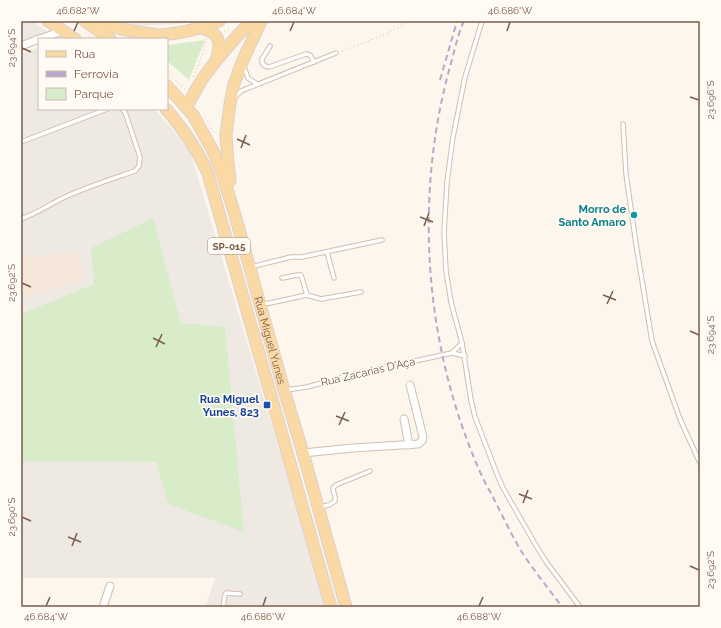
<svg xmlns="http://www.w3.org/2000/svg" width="721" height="628" font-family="Raleway,sans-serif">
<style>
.residential{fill:#f5e8da}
.industrial{fill:#efe9e4}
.green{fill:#d8ecc9}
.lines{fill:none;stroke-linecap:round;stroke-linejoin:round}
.lane-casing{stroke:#d1beb0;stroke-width:5.5}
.street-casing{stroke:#d1beb0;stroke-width:9}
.primary-casing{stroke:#dad1cd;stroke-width:13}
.path{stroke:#d9b8a5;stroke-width:1;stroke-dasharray:1 3;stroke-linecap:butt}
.lane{stroke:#fff;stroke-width:3.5}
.street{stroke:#fff;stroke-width:7}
.primary{stroke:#fbd9a5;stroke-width:11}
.rail{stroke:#b9a8c9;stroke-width:2;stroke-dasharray:6 4;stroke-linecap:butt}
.ticks{fill:none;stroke:#7a5c4d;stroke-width:1.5}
.culture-dot{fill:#0f9aa8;stroke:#fffaf3;stroke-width:1.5}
.transit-dot{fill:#1a4fb4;stroke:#fffaf3;stroke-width:1.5}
.labels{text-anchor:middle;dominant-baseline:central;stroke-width:3.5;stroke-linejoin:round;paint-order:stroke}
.shield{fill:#fffaf3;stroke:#a28b7f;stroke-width:1}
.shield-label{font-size:10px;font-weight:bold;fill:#7a5c4d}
.culture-label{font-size:11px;font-weight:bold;fill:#0d838f;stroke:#fffaf3;text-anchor:end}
.street-label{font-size:11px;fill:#7a5c4d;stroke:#fffaf3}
.transit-label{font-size:11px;font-weight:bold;fill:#164399;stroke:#fffaf3;text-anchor:end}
.neatline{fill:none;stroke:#7a5c4d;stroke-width:1.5}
.ticks-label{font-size:10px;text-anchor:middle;fill:#7a5c4d}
</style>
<rect width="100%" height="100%" fill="#fdf6ec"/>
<!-- residential -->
<path class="residential" d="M 77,251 L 86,279 L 21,299 L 21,254 L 39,257 Z"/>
<!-- industrial -->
<g class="industrial">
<path d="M 21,21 L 32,21 L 48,32 L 21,42 Z"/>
<path d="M 118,21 L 190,21 L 180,24 L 137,26 Z"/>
<path d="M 39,47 L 39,109 L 155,109 L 190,151 L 326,607 L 274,607 L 206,605 L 215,578 L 21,578 L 21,299 L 86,279 L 77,251 L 39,257 L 21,254 L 21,54 Z"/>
</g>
<!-- green -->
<g class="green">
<path d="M 205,40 L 189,80 L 167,61 L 167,45 Z"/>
<path d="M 153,218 L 181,323 L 225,327 L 244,532 L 168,504 L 156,462 L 21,461 L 21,314 L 94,284 L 91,248 Z"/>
</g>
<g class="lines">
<defs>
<g id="lane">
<path d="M 482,21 L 465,77 L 453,137 L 447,182 L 444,232 L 446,271 L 451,302 L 462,343 L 471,400 L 475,417 L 497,474 L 503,488 L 538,549 L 547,563 L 580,607"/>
<path d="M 270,46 L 262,59 L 262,63 L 265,66 L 269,67 L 306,54 L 310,55 L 314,62"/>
<path d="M 244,67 L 248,78 L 257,84"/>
<path d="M 235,97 L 241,91 L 336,53"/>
<path d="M 623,124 L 626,174 L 636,244 L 652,341 L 680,419 L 700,463"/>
<path d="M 21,142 L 107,109"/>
<path d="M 21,219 C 36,214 50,204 65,197 C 87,187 112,179 135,171 L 139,166 L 140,157 L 125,112 L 122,109"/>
<path d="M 327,252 L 334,278"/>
<path d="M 251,267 L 291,257 L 302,257 L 382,240"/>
<path d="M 282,278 L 298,275 L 301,275 L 307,295"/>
<path d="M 262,304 L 270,303 L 307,295 L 321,299 L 361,292"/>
<path d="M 452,353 L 462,343"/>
<path d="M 285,390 L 307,387 L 359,373 L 452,353 L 465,356"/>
<path d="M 319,507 L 329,505 L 335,501 C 336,496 333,493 333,488 L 336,485 L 370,471"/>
<path d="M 223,607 L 225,595 L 226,593 L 240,594"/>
</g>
<g id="street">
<path d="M 40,39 L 62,31"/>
<path d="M 21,46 L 39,39"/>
<path d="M 404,419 L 409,445"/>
<path d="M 303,453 L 353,448 L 418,444 L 422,441 L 423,437 L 410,385"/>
<path d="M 103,607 L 110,586"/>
</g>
<g id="primary">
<path d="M 48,21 L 75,39"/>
<path d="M 85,21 L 110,39"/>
<path d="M 94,21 C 114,28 132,32 153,34"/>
<path d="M 201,28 C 220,33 221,41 217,58"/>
<path d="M 143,39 C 153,34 166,35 177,33 C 192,31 205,26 219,21"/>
<path id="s1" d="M 167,86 L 193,115 L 213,151 L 221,170 L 235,215 L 284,390 L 303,453 L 346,607"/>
<path d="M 186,107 C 192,98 197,87 203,78 C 218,57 234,39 251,21"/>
<path d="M 166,109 C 183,129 198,150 208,174 L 331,607"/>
<path d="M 230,181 L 228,162 L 226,135 L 230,104 L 234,84 L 243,60 L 261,21"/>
</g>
</defs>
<!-- lane casing -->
<use href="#lane" class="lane-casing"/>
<!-- street casing -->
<use href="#street" class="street-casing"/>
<!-- primary casing -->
<use href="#primary" class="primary-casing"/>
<!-- path -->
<g class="path">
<path d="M 224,32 L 231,29"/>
<path d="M 86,33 L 93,39"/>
<path d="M 342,51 C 365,42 389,35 409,21"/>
<path d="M 167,72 L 186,90"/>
<path d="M 193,77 C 200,63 203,53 206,38"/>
<path d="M 205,118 L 213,131 L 217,134"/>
</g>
<!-- lane -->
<use href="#lane" class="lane"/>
<!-- street -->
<use href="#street" class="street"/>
<!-- primary -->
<use href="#primary" class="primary"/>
<!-- rail -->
<g class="rail">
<path d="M 464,21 C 458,34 455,49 451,63 C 413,197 424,347 481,474 C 485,483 490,491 494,499 C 503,517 512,536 523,554 C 535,572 549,589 562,607"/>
<path d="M 440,80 L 457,21"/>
</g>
</g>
<!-- ticks -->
<path class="ticks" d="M 74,31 L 78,22M 290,31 L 294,22M 507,31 L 510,22M 22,48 L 31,52M 690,97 L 699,100M 237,139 L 250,145M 241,148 L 246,135M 420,217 L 433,222M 424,226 L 429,213M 22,283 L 31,287M 603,295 L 616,300M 607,304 L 613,291M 690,331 L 699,335M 153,338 L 165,344M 156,347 L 162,334M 336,416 L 349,421M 339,425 L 345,412M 519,494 L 532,499M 523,503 L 528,490M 22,517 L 31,521M 68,537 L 81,542M 72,546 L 77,533M 690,566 L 699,570M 46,606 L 50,597M 263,606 L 266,597M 479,606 L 483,597"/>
<!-- markers -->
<circle class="culture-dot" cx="634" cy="215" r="4"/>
<rect class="transit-dot" x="263" y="401" width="8" height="8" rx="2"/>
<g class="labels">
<!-- shield labels -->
<rect class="shield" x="208" y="238" width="42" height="16" rx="3"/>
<g class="shield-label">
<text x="229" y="246">SP-015</text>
</g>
<!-- culture labels -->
<g class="culture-label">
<text x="626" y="209">Morro de<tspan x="626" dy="13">Santo Amaro</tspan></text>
</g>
<!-- street labels -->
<g class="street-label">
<text stroke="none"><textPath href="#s1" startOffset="278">Rua Miguel Yunes</textPath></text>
<text transform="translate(368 372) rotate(-13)">Rua Zacarias D'Aça</text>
</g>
<!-- transit labels -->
<g class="transit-label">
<text x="259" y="399">Rua Miguel<tspan x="259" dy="13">Yunes, 823</tspan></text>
</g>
</g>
<!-- border -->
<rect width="721" height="628" fill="none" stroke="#fffaf3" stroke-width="44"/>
<!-- legend -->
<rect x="38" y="38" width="130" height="72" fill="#fffaf3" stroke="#cabbb1"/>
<rect x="46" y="51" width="20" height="6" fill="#fbd9a5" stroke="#cabbb1"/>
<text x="74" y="58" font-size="12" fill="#7a5c4d">Rua</text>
<rect x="46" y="71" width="20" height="6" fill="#b9a8c9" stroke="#cabbb1"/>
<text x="74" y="78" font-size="12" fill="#7a5c4d">Ferrovia</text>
<rect x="46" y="88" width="20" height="12" fill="#d8ecc9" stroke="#cabbb1"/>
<text x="74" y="98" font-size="12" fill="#7a5c4d">Parque</text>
<rect x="22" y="22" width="677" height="584" class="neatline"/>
<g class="ticks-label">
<text x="78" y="14">46.682°W</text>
<text x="294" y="14">46.684°W</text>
<text x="510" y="14">46.686°W</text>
<text transform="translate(11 48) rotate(-90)" y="4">23.694°S</text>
<text transform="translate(710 100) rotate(-90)" y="4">23.696°S</text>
<text transform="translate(11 283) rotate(-90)" y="4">23.692°S</text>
<text transform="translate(710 335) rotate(-90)" y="4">23.694°S</text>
<text transform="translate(11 517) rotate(-90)" y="4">23.690°S</text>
<text transform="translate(710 570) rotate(-90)" y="4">23.692°S</text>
<text x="46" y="620">46.684°W</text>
<text x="263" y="620">46.686°W</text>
<text x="479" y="620">46.688°W</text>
</g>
</svg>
